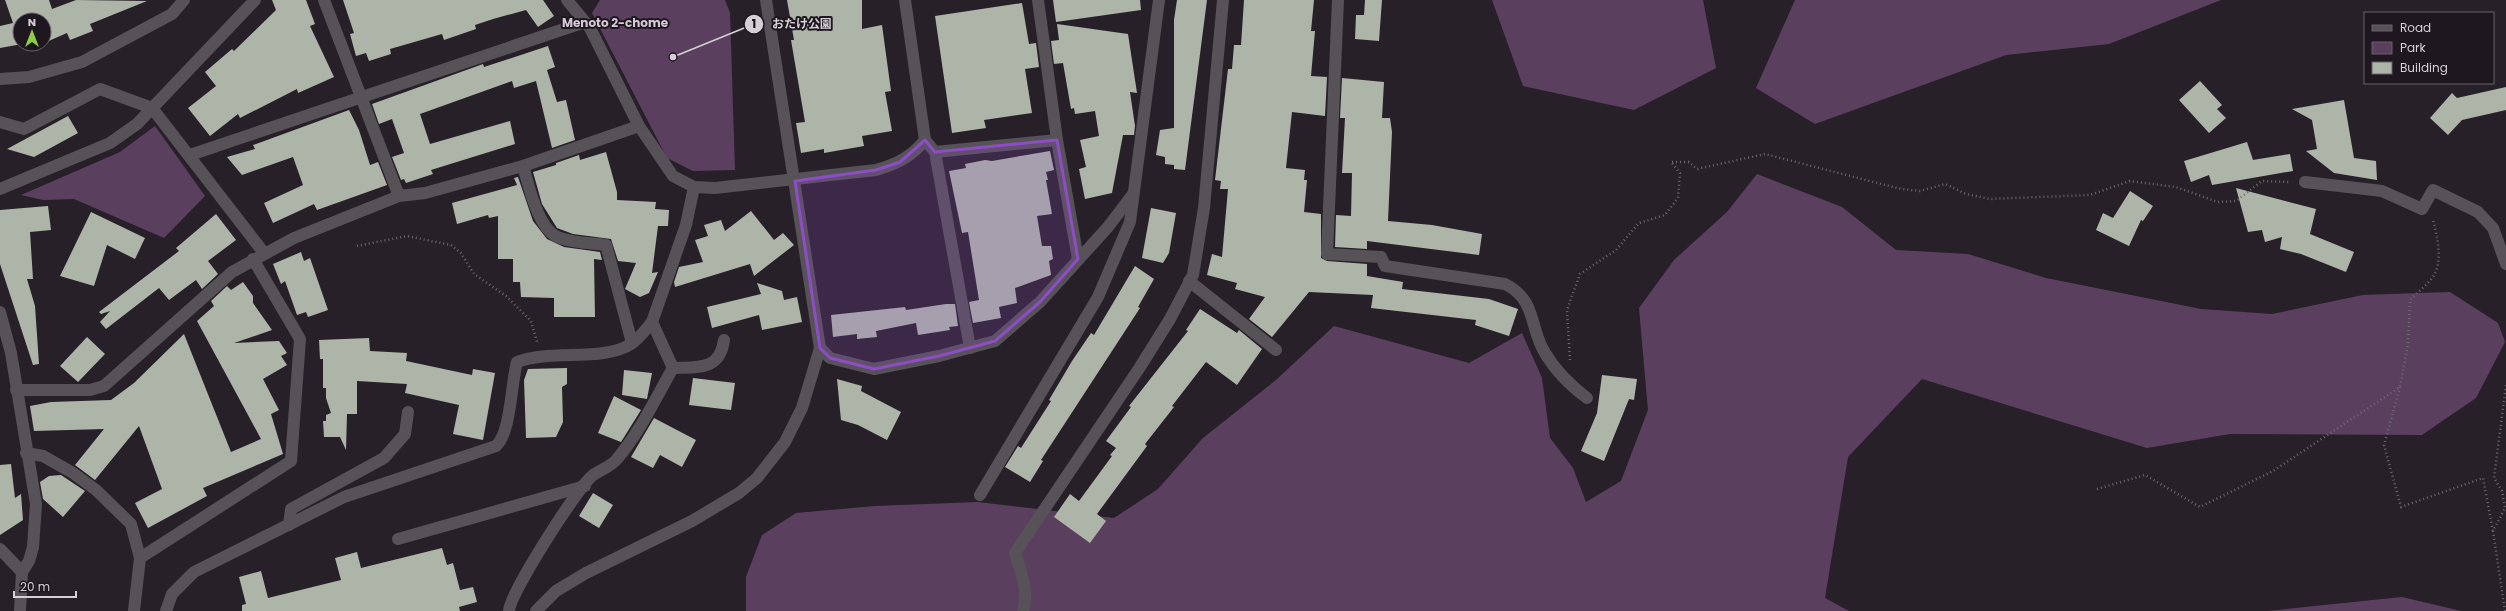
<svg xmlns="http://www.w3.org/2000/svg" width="2506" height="611" font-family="Poppins,'Noto Sans JP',sans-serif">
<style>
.green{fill:#5a405e}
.building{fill:#adb5a8}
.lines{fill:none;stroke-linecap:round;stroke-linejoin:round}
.path{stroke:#6f6870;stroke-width:2.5;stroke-dasharray:1 3;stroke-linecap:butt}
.minor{stroke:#565257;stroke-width:12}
.marked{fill:#8d4dc4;fill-opacity:0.2;stroke:#8d4dc4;stroke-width:3;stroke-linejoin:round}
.labels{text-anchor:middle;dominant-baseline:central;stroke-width:4;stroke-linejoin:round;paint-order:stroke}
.neighbourhood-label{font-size:12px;font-weight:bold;fill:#d4c9d5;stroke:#1f1720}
.leader{fill:none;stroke:#d5d0d6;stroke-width:1.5}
.callout-dot{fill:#d5d0d6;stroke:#1f1720;stroke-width:1.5}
.mark-label{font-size:12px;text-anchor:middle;font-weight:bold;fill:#111}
.callout-label{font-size:12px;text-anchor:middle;font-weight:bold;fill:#d5d0d6;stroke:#1f1720;stroke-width:4;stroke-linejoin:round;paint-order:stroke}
</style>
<rect width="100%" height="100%" fill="#282029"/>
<!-- green -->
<g class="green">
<path d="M 600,0 L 725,0 L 730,13 L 735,170 L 693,171 L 667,158 L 592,13 Z"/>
<path d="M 1492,0 L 1703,0 L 1716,68 L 1634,110 L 1523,86 Z"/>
<path d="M 1795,0 L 2221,0 L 2109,44 L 2006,55 L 1815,124 L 1756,88 Z"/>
<path d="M 155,126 L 205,196 L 164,238 L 74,199 L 43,200 L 21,195 L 120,152 Z"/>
<path d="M 1757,174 L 1842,207 L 1896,250 L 1968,254 L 2046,278 L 2201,309 L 2272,314 L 2363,295 L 2450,292 L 2498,323 L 2505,342 L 2476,398 L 2422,435 L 2230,434 L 2147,448 L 1922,379 L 1848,457 L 1825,598 L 1849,611 L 746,611 L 746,577 L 762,535 L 796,513 L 875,506 L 978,502 L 1114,518 L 1158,489 L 1203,438 L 1276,380 L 1334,326 L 1469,363 L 1522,333 L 1542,378 L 1550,438 L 1573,468 L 1586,502 L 1621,481 L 1648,410 L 1639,308 L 1674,260 L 1727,212 Z"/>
<path d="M 2402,597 L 2461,611 L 2268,611 Z"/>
</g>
<!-- building -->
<g class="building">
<path d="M 5,0 L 49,0 L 52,9 L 76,0 L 147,1 L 90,24 L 93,31 L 70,40 L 67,33 L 44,43 L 44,20 L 20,20 L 20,44 L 22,44 L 0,48 L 0,26 L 13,23 Z"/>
<path d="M 272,0 L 306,0 L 315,24 L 310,26 L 334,77 L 298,93 L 297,89 L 240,118 L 238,114 L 210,136 L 188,108 L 216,86 L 205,72 L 232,49 L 234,51 L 276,10 Z"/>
<path d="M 343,0 L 543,0 L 554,16 L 538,27 L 526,10 L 493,19 L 475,25 L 476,29 L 444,40 L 442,34 L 390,49 L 391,54 L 369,61 L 366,53 L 356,56 L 350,34 L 354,33 Z"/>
<path d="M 787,0 L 862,0 L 862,29 L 882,25 L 891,91 L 885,92 L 892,131 L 862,136 L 864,146 L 824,153 L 824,149 L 801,153 L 796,123 L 805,122 L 791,40 L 794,40 Z"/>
<path d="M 1053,0 L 1140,0 L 1141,10 L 1056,22 Z"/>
<path d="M 1177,0 L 1207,0 L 1185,170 L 1174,169 L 1174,165 L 1165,164 L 1165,157 L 1156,155 L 1160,130 L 1174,128 L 1174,20 Z"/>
<path d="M 1244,0 L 1314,0 L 1311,31 L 1315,31 L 1311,76 L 1327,77 L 1325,116 L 1292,112 L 1286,168 L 1305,170 L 1304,180 L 1307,180 L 1304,212 L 1321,214 L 1321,258 L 1327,261 L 1367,264 L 1367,276 L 1403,282 L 1402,289 L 1489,299 L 1518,309 L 1509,336 L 1475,325 L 1476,320 L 1371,308 L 1373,295 L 1309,292 L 1272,337 L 1249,319 L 1265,297 L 1235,289 L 1237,283 L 1207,275 L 1212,254 L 1222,257 L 1228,189 L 1220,189 L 1221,181 L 1215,180 L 1228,69 L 1232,69 L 1234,45 L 1241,45 Z"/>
<path d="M 1365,0 L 1382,0 L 1379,41 L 1355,39 L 1356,15 L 1364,15 Z"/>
<path d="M 1022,3 L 1029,44 L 1036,43 L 1039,67 L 1025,69 L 1032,113 L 984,120 L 986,128 L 952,133 L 935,16 Z"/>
<path d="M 1057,24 L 1128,34 L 1137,93 L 1130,92 L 1135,126 L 1134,135 L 1123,135 L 1112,193 L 1085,199 L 1079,169 L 1086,167 L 1080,140 L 1099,136 L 1095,111 L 1075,114 L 1074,108 L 1071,109 L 1063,63 L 1054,64 L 1051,41 L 1059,40 Z"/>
<path d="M 548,46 L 555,67 L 547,70 L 557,102 L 566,100 L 575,140 L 552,148 L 536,81 L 514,88 L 512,81 L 420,114 L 430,144 L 510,121 L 515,144 L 431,170 L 433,174 L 406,183 L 404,179 L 401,180 L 392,157 L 404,153 L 392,119 L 379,124 L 372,104 L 483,64 L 484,67 Z"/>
<path d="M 1342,78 L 1384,82 L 1382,118 L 1390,118 L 1392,132 L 1388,221 L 1432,225 L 1482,234 L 1479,255 L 1367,241 L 1367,249 L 1335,247 L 1336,215 L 1351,216 L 1352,173 L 1342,173 L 1345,118 L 1340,118 Z"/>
<path d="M 2200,81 L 2222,105 L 2217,109 L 2226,118 L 2209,133 L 2179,100 Z"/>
<path d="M 2506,87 L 2506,110 L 2462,120 L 2448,135 L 2430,118 L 2452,93 L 2457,98 Z"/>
<path d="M 2344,100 L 2354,158 L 2376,161 L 2377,180 L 2334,173 L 2306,151 L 2317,149 L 2312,120 L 2292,109 Z"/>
<path d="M 349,110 L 359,130 L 370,165 L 378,162 L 387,185 L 317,210 L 314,204 L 273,223 L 264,203 L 303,185 L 293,157 L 242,175 L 227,157 L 255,149 L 253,145 Z"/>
<path d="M 68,116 L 78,133 L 34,157 L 7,149 Z"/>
<path d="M 2247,142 L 2253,160 L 2290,154 L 2293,171 L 2212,185 L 2209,175 L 2191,182 L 2184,161 Z"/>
<path d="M 1050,151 L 1054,170 L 1046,172 L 1048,180 L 1046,180 L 1052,214 L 1037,216 L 1042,246 L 1051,246 L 1053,259 L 1049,261 L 1051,275 L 1015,288 L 1017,303 L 999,307 L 1001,318 L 973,323 L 969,302 L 979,300 L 968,232 L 962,233 L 949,171 L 966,168 L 965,164 L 985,160 L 992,161 Z"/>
<path d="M 606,152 L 617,192 L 617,200 L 656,202 L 655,209 L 669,210 L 668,226 L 658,226 L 652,273 L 658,272 L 649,293 L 640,297 L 625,289 L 636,263 L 618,261 L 611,239 L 573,234 L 557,228 L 542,204 L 533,172 L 556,165 L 556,163 L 579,155 L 580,160 Z"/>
<path d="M 518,177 L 533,221 L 547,239 L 564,247 L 600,252 L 602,260 L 594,259 L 595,317 L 554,317 L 554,298 L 521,297 L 520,282 L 513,282 L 513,259 L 498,259 L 498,216 L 489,218 L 488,215 L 457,224 L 452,203 L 517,185 L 514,178 Z"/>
<path d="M 2236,188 L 2316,209 L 2310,234 L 2354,252 L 2346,272 L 2301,254 L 2280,249 L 2282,237 L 2265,242 L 2262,230 L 2248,232 Z"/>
<path d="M 2130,191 L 2153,206 L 2143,221 L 2141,220 L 2129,246 L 2096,230 L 2103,213 L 2113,218 Z"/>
<path d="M 48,206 L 51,230 L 30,232 L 33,279 L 27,279 L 35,306 L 39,364 L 33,365 L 0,264 L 0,210 Z"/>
<path d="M 1151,208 L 1176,213 L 1169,253 L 1163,263 L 1142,258 Z"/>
<path d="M 751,211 L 774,240 L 783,233 L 794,245 L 754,276 L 750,264 L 675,287 L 674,282 L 679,267 L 703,262 L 695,240 L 708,236 L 704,225 L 721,220 L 725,231 Z"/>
<path d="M 91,212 L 145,238 L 135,259 L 107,245 L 94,286 L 60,276 Z"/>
<path d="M 216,214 L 236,240 L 208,261 L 218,274 L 202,289 L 196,280 L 169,300 L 159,288 L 106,329 L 100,322 L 110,311 L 101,314 L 99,312 L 179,251 L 176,248 Z"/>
<path d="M 301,252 L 304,261 L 310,258 L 328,310 L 308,317 L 306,312 L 297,315 L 285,281 L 281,284 L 273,264 Z"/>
<path d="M 1135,266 L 1154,279 L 1138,307 L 1140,308 L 1041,460 L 1043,461 L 1030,482 L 1005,467 L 1018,446 L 1021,448 L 1051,401 L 1049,400 L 1072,361 L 1091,333 L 1094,335 Z"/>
<path d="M 243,282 L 253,296 L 253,303 L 272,330 L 234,343 L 279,341 L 287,353 L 281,356 L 287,365 L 263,379 L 279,410 L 271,414 L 283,454 L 203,488 L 207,496 L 148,528 L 135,503 L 162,489 L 139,426 L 95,480 L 75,465 L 104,429 L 34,431 L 30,406 L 51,402 L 111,400 L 134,383 L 184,334 L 231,452 L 261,439 L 197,321 L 214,306 L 211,301 L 227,286 L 231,290 Z"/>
<path d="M 757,283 L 782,291 L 784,300 L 797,297 L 802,322 L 762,330 L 759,315 L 712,328 L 707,307 L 761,294 Z"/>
<path d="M 946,304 L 955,304 L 958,326 L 949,327 L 950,330 L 918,335 L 916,323 L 876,331 L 877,337 L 857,339 L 857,334 L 833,337 L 831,315 L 905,307 L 906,310 Z"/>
<path d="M 1200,309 L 1237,333 L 1239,330 L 1262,349 L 1237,385 L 1206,362 L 1172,406 L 1174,407 L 1145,444 L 1147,446 L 1097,514 L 1106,521 L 1090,543 L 1054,517 L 1070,494 L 1079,501 L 1112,456 L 1110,455 L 1116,448 L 1106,441 L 1131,407 L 1129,406 L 1188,331 L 1186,330 Z"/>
<path d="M 87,337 L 105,354 L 78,382 L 60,366 Z"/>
<path d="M 369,338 L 370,351 L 407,353 L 406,361 L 472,375 L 473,369 L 495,373 L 483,440 L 453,434 L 459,405 L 405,393 L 407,384 L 357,381 L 357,414 L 347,414 L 346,450 L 340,437 L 324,437 L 323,421 L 326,421 L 326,415 L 331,413 L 326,398 L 326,388 L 323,388 L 323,359 L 320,359 L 319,340 Z"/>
<path d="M 567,368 L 567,384 L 562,387 L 563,422 L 556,437 L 526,438 L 524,380 L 528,369 Z"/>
<path d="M 624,370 L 652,373 L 647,399 L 622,395 Z"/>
<path d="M 1602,375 L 1637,379 L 1634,400 L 1629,399 L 1604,461 L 1581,451 L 1597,413 Z"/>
<path d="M 693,378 L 735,383 L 731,410 L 689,405 Z"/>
<path d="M 837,379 L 862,386 L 861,391 L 901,412 L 887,440 L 858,425 L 841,420 Z"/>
<path d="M 614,396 L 641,410 L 621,442 L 598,433 Z"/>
<path d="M 654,418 L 696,440 L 682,467 L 660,455 L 653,468 L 631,457 Z"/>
<path d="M 11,464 L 15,498 L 21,494 L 23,520 L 0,535 L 0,465 Z"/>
<path d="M 61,475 L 85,491 L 63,517 L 43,499 L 40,482 L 49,476 Z"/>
<path d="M 593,493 L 613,505 L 599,528 L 579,516 Z"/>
<path d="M 442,548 L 447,565 L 453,563 L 460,590 L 473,587 L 477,602 L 459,607 L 460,611 L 242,611 L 242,605 L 246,604 L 239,577 L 261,571 L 268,598 L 341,580 L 335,558 L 357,552 L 361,568 Z"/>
</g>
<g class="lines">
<!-- path -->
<g class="path">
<path d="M 357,246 L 407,236 L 451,245 L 461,253 L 474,274 L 506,296 L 531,321 L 537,342"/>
<path d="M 1570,360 L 1567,310 L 1580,274 L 1616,250 L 1639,223 L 1665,215 L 1678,198 L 1680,173 L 1671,162 L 1689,162 L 1697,169 L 1765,154 L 1901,189 L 1920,191 L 1945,184 L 1966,194 L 1990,199 L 2090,195 L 2130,181 L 2176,187 L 2218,202 L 2236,201 L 2262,181 L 2290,182"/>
<path d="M 2400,387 L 2384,445 L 2401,507 L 2483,478 L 2493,531"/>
<path d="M 2097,489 L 2145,475 L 2200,507 L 2273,471 L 2400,387 L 2408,343 L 2410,300 C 2417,293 2426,286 2432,278 C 2444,263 2437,236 2433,220"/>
<path d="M 2505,611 L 2493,531 L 2505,508 L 2502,491 L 2494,478 L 2506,385"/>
</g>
<!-- minor -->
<g class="minor">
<path d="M 324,0 L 399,196"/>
<path d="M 567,0 L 590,28 L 639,126 L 673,176 L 694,187 L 715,188 L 876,170 C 897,164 911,157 925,140 L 905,0"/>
<path d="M 766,0 L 820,348 L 830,358 L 874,369 L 939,356 L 995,341 L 1040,302 L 1108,227 L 1133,194"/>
<path d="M 1038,0 L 1057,140 L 1078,259"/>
<path d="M 1338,0 L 1327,254 L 1381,257 L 1385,266 L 1505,284 C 1537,300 1529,327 1545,353 C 1555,370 1571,386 1587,398"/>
<path d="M 0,79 L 29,77 L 82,62 L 172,14 L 184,0"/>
<path d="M 0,122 L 24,129 L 100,89 L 152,108 L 264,253"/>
<path d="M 925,140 L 935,152 L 970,348"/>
<path d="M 935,152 L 1057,140"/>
<path d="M 190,155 L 585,22"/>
<path d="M 523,166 C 529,186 538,231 560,238 C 574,243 592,243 606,245 L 632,343"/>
<path d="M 2305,182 L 2382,191 L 2422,209 L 2433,190 L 2478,212 L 2493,228 L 2506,264"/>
<path d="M 0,189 L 110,143 L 137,124 L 255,0"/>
<path d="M 1189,281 L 1276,350"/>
<path d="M 0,312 L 11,353 L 36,504 L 33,547 L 29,561 L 22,572 L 20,611"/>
<path d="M 652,322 L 686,225 L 694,187"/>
<path d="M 673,368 C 697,367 720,371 724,340"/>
<path d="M 16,390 L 90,390 L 104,386 L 232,272 L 294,238 L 399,196 L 425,193 L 523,166 L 639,126"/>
<path d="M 26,453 L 43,456 L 73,473 L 96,490 L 131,524 L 140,558 L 134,611"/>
<path d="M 980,495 L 1098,297 L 1130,222 L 1159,0"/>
<path d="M 289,525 L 291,509 L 384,458 L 405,434 L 408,412"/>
<path d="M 398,539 L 585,486"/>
<path d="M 0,549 L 22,572"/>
<path d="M 140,558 L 291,461 L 300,339 L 253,259"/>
<path d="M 166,611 L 172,594 L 194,572 L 344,497 L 496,446 C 511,433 511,383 517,362 C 551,349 603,362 631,344 C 639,339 646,329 652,322 L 673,368 C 655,399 640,432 617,459 C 611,467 599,470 592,476 C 576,490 510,593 509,611"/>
<path d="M 536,611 L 556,591 L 586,573 L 692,521 L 739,493 L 757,478 L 785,442 L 802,408 L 820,348"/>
<path d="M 1023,611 C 1029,592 1021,571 1015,553 L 1140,367 L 1170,319 L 1193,275 L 1204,208 L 1223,0"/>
</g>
</g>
<!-- marked area -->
<path class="marked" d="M 925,140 L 935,152 L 1057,140 L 1078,259 L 1040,302 L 995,341 L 939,356 L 874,369 L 830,358 L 820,348 L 795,181 L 876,170 L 900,162 Z"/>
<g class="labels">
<!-- neighbourhood labels -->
<g class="neighbourhood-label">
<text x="615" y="22">Menoto 2-chome</text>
</g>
</g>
<!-- callouts -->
<path class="leader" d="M673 57L754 24"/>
<g class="callout-dot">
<circle cx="673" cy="57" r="4"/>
<circle cx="754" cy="24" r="10"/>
</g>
<g class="mark-label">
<text x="754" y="28">1</text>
</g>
<g class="callout-label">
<text x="802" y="28">おたけ公園</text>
</g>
<!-- legend -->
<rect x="2364" y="12" width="130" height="72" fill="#1f1720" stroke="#686169"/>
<rect x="2372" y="25" width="20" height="6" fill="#565257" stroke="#686169"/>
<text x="2400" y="32" font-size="12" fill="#d5d0d6">Road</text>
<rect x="2372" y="42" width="20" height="12" fill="#5a405e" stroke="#686169"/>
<text x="2400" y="52" font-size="12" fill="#d5d0d6">Park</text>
<rect x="2372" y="62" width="20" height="12" fill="#adb5a8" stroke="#686169"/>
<text x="2400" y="72" font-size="12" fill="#d5d0d6">Building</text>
<!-- north arrow -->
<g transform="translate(32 32)"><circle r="19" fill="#1f1720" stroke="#686169"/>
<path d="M0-3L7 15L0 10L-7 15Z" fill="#8bce46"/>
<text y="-6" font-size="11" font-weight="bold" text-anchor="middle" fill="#d5d0d6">N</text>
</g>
<!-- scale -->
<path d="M14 591v6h62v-6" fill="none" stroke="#d5d0d6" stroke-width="2"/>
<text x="20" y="591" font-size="12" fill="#d5d0d6" stroke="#1f1720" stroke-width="3" paint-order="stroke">20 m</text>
</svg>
